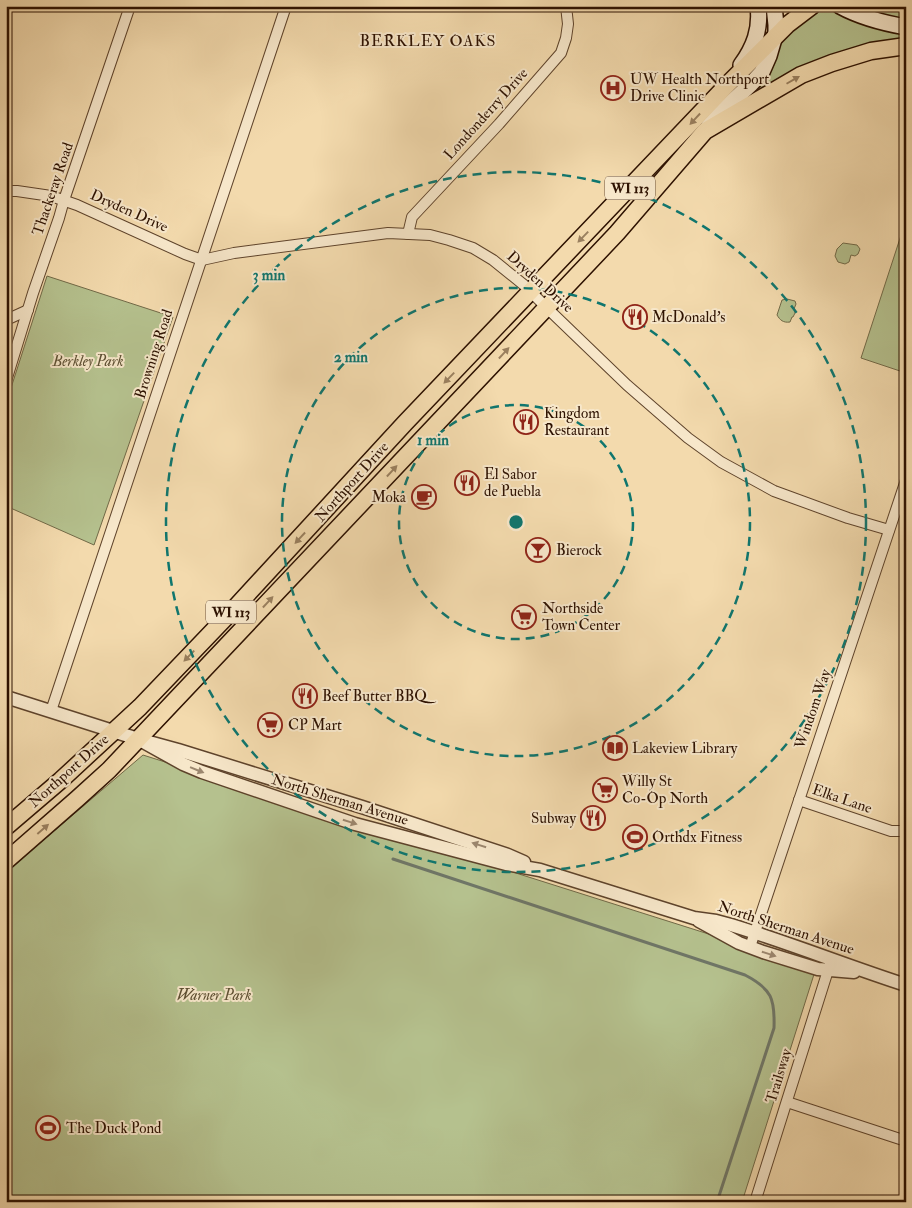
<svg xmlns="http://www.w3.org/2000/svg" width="912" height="1208" font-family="'IM FELL Double Pica',serif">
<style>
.green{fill:#b5c18e;stroke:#716947}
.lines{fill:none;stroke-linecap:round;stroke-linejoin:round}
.stream{stroke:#6f7667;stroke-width:3}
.minor-casing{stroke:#5e432b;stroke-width:12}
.tertiary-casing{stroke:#5e432b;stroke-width:15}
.secondary-casing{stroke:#2d1100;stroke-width:18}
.primary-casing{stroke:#2d1100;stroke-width:19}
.minor{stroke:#f7e7ca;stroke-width:10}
.tertiary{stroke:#f7e7ca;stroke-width:12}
.secondary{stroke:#f7e7ca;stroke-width:15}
.primary{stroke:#f3daad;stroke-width:16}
.oneway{fill:#9a805f}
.oneway2{fill:#9c876f}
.ring{fill:none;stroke:#0f766e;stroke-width:2.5;stroke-dasharray:9 6}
.labels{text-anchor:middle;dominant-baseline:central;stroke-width:4;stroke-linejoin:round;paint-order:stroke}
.shield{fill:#f7e7ca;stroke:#6a513d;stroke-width:1}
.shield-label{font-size:14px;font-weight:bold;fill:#2d1100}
.poi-label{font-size:15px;fill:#2d1100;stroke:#f7e7ca;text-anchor:start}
.street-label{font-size:15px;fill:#2d1100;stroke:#f7e7ca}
.park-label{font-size:15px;font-style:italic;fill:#5d4f32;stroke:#f7e7ca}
.neighbourhood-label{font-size:16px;letter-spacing:1px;fill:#2d1100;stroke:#f7e7ca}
.centre{fill:#0f766e;stroke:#f7e7ca;stroke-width:2.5}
.ring-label{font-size:15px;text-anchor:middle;font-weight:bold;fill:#0f766e;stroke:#f7e7ca;stroke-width:4;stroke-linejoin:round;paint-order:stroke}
</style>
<rect width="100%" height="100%" fill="#f3daad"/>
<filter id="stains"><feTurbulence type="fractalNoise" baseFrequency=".004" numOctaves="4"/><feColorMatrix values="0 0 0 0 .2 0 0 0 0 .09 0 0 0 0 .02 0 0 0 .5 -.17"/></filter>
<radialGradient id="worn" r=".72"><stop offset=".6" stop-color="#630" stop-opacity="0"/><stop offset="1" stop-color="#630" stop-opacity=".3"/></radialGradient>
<!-- green -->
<g class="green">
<path d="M 824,6 L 827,6 L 858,22 L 882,30 L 906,33 L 906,40 L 789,73 L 748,96 L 778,42 L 815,11 Z"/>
<path d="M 852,6 L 906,6 L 906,21 Z"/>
<path d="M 906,220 L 906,373 L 861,358 Z"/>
<path d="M 843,243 L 857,245 L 860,249 L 858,254 L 855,256 L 851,255 L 849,262 L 845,264 L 838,262 L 835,256 L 837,249 Z"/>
<path d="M 47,276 L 173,317 L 94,545 L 6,506 L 6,431 L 10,391 Z"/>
<path d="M 787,299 L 795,301 L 796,304 L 794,309 L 795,313 L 793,317 L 792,317 L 790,322 C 783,323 780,320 777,315 L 782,300 Z"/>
<path d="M 143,755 L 816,968 L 742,1202 L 6,1202 L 6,872 Z"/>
</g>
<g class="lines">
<!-- stream -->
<path class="stream" d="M 393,859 L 745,975 C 772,989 775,999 774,1028 L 717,1202"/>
<defs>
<g id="minor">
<path d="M 6,191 L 17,191 L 51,196 L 77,205 L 185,254 L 202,260 L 234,253 L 388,233 L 430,235 L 449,240 L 473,248 L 493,260 L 524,285 L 547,308 L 627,385 L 688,438 L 721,462 L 774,491 L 848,518 L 889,530"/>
<path d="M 408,234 L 412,217 L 499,124 L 561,53 L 566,38 L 568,24 L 566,6"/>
<path d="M 6,320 L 28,310"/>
<path d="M 6,381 L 33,293 L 59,218 L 64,200 L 130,6"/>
<path d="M 51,711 L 286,6"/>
<path d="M 799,800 L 891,831 L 906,831"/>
<path d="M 750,947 L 906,480"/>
<path d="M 787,1102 L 906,1141"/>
<path d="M 755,1202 L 830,964"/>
</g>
<g id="tertiary">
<path d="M 6,697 L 138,739 L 178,750 L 362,807 L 508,855 L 524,862"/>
<path d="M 138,739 L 183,764 L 202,772 L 355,824 L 506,864 L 540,870 L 694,918 L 716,921 L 731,925 C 790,943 847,966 906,985"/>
<path d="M 699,921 L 739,943 L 763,952 L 818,969 L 854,972"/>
</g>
<g id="secondary">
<path d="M 840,6 C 860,17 883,23 906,27"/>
<path d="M 741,65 C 754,47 761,29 758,6"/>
<path d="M 708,127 L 724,109 L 751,84 L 762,72 L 769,56 L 776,32 L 776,25 L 774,6"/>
</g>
<g id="primary">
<path d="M 6,827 L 61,780 L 140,707 L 231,612 L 405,423 L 729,83 L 787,25 L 812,6"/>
<path d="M 6,861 L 77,799 L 109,770 L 617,233 L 705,131 L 801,75 L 832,63 L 871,51 L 906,46"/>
</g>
</defs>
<!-- minor casing -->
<use href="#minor" class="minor-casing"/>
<!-- tertiary casing -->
<use href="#tertiary" class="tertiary-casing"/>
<!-- secondary casing -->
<use href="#secondary" class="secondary-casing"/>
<!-- primary casing -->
<use href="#primary" class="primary-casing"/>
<!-- minor -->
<use href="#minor" class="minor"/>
<!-- tertiary -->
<use href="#tertiary" class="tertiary"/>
<!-- secondary -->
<use href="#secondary" class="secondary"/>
<!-- primary -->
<use href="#primary" class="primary"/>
</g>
<!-- one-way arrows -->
<defs><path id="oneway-solid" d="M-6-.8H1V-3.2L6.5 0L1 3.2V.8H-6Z" transform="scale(1.25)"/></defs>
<g class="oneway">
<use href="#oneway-solid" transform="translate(793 80) rotate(-30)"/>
<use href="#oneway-solid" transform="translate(695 119) rotate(133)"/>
<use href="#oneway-solid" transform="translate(583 237) rotate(134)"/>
<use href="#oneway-solid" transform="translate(504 353) rotate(-47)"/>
<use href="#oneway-solid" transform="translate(449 378) rotate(134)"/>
<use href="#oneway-solid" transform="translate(392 471) rotate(-47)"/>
<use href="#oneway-solid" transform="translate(300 538) rotate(133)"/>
<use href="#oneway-solid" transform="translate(268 602) rotate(-47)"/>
<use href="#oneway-solid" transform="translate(189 656) rotate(134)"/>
<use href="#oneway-solid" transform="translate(43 829) rotate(-41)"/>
</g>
<g class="oneway2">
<use href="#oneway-solid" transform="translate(197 770) rotate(22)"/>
<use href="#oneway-solid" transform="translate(350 822) rotate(18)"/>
<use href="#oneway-solid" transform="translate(479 845) rotate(-162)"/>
<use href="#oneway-solid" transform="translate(769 954) rotate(18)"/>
</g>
<!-- distance rings -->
<g class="ring">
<circle cx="516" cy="522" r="117"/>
<circle cx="516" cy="522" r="234"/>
<circle cx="516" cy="522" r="350"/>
</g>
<!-- icons -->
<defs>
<symbol id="hospital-ring" viewBox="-11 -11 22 22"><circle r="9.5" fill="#f7e7ca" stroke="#8f2418" stroke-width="1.5"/><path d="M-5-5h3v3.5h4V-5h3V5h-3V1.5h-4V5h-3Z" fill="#8f2418"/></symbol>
<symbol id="restaurant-ring" viewBox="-11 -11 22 22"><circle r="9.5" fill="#f7e7ca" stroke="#8f2418" stroke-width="1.5"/><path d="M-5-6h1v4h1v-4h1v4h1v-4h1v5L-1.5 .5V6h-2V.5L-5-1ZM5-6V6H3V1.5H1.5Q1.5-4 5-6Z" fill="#8f2418"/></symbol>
<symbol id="cafe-ring" viewBox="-11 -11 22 22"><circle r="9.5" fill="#f7e7ca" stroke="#8f2418" stroke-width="1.5"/><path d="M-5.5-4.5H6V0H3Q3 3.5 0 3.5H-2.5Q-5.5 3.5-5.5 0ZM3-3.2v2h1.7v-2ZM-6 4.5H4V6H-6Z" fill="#8f2418"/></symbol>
<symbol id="bar-ring" viewBox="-11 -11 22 22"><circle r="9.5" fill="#f7e7ca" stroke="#8f2418" stroke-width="1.5"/><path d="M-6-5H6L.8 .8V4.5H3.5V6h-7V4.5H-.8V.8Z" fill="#8f2418"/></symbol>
<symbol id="supermarket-ring" viewBox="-11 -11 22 22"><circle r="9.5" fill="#f7e7ca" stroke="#8f2418" stroke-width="1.5"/><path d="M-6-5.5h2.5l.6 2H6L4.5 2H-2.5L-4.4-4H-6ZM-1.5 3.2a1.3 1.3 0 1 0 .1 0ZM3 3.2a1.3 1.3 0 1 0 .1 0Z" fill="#8f2418"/></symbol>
<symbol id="library-ring" viewBox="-11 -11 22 22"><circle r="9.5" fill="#f7e7ca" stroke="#8f2418" stroke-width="1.5"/><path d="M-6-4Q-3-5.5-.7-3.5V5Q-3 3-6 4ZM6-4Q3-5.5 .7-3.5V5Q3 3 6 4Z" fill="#8f2418"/></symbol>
<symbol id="stadium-ring" viewBox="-11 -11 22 22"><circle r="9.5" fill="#f7e7ca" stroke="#8f2418" stroke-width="1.5"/><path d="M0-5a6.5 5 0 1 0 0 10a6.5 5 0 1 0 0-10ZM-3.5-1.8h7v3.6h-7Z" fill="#8f2418"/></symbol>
</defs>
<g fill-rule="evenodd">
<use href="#hospital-ring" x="599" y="74" width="28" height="28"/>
<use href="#restaurant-ring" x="621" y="303" width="28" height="28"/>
<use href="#restaurant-ring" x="512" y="408" width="28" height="28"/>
<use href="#restaurant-ring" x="453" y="469" width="28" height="28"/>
<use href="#cafe-ring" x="410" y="483" width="28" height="28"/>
<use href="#bar-ring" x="524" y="536" width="28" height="28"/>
<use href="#supermarket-ring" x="510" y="603" width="28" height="28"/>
<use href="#restaurant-ring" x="291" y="682" width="28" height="28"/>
<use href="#supermarket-ring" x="256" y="711" width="28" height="28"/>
<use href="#library-ring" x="601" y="734" width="28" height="28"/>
<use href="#supermarket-ring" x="591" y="776" width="28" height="28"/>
<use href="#restaurant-ring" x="579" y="804" width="28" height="28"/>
<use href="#stadium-ring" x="621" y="823" width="28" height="28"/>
<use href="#stadium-ring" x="34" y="1114" width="28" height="28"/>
</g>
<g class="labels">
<!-- shield labels -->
<g class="shield">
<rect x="605" y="176.5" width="50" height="23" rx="4"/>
<rect x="206" y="600.5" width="50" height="23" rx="4"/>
</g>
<g class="shield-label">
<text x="630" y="188">WI 113</text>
<text x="231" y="612">WI 113</text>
</g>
<!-- poi labels -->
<g class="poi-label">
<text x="630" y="79">UW Health Northport<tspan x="630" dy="17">Drive Clinic</tspan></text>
<text x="652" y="317">McDonald's</text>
<text x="544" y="413">Kingdom<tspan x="544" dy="17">Restaurant</tspan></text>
<text x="484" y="474">El Sabor<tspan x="484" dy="17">de Puebla</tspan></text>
<text x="406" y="497" text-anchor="end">Moka</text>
<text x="556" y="550">Bierock</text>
<text x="542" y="608">Northside<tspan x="542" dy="17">Town Center</tspan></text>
<text x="322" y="696">Beef Butter BBQ</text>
<text x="288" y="725">CP Mart</text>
<text x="632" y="748">Lakeview Library</text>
<text x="622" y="781">Willy St<tspan x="622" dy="17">Co-Op North</tspan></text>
<text x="576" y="818" text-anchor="end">Subway</text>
<text x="652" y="837">Orthdx Fitness</text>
<text x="66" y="1128">The Duck Pond</text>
</g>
<!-- street labels -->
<g class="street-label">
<text transform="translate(486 114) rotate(-48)">Londonderry Drive</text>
<text transform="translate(53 189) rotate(-71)">Thackeray Road</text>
<text transform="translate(129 211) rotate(24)">Dryden Drive</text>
<text transform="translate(540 282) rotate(42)">Dryden Drive</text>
<text transform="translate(154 354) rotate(-72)">Browning Road</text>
<text transform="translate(352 482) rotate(-48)">Northport Drive</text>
<text transform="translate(813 709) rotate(-71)">Windom Way</text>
<text transform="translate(69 771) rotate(-42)">Northport Drive</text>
<text transform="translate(842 799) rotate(19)">Elka Lane</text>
<text transform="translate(340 800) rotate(17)">North Sherman Avenue</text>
<text transform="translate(786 928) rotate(18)">North Sherman Avenue</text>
<text transform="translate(779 1076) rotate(-73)">Trailsway</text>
</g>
<!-- park labels -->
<g class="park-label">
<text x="88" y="361">Berkley Park</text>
<text x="214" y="995">Warner Park</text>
</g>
<!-- neighbourhood labels -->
<g class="neighbourhood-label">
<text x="428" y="41">BERKLEY OAKS</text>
</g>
</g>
<circle cx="516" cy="522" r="8" class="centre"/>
<g class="ring-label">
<text x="269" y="280">3 min</text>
<text x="351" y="362">2 min</text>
<text x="433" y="445">1 min</text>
</g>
<!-- margin -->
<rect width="912" height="1208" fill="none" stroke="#f3daad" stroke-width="25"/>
<rect x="8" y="8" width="897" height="1193" fill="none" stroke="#2d1100" stroke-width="2.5"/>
<rect x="12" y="12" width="887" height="1183" fill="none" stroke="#2d1100"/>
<rect width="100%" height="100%" filter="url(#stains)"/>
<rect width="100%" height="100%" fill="url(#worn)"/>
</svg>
